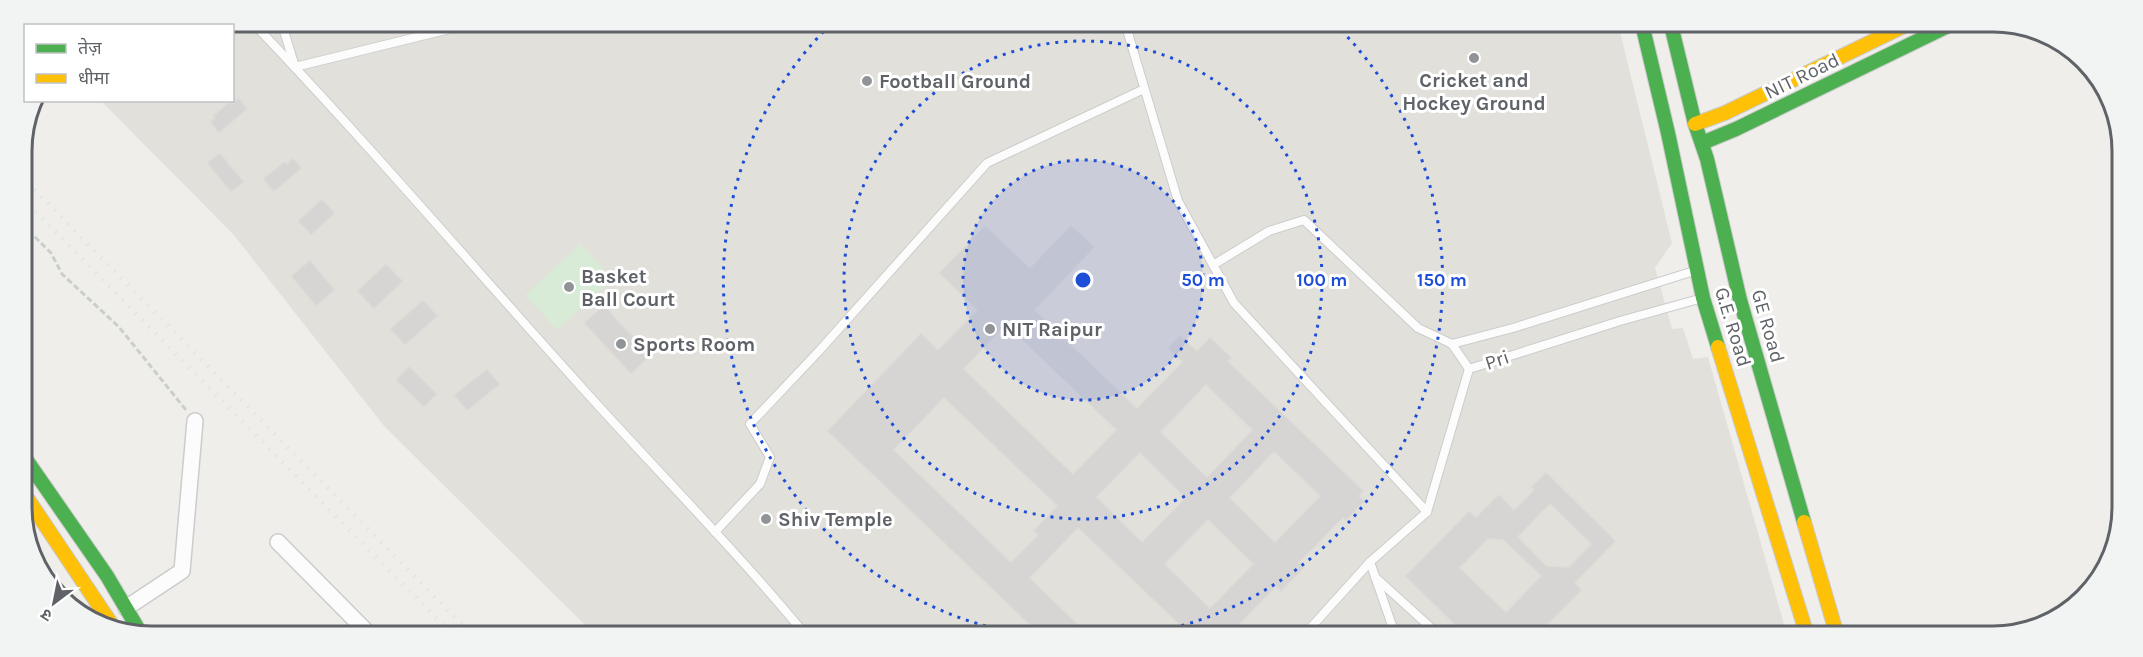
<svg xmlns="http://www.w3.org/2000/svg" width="2143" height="657" font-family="Karla,'Noto Sans Devanagari',sans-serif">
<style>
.education{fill:#e2e0da}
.green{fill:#d8ebd6}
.building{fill:#d6d5d3;stroke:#deddd9;stroke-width:1.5;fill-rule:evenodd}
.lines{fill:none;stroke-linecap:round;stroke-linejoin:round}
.lane-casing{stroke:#cbcccc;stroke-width:10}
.street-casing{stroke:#cbcccc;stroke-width:18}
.fast-casing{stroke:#cacacb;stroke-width:16}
.slow-casing{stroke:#cacacb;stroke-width:16}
.path{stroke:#cacfcc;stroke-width:3;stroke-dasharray:6 3;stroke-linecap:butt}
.lane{stroke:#fdfcfc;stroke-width:8}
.street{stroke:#fdfcfc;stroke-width:15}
.fast{stroke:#4caf50;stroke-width:14}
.slow{stroke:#ffc107;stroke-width:14}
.rail{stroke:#e4e4e4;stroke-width:4.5;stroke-dasharray:1.5 8;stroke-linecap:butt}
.ring{fill:none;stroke:#1d4ed8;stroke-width:3;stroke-dasharray:3 6}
.poi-dot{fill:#919496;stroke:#fff;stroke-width:2}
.labels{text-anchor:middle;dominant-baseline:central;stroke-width:6;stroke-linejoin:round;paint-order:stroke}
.street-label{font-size:20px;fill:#5f6368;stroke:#fff}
.poi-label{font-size:20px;font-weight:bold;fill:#5f6368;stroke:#fff;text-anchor:start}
.rim{fill:none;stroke:#5f6368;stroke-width:3}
.centre{fill:#1d4ed8;stroke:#fff;stroke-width:3}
.ring-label{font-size:18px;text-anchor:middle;font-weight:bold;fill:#1d4ed8;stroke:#fff;stroke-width:6;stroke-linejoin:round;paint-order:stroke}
</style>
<rect width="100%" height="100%" fill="#efeeea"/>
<!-- education -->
<path class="education" d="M 150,21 L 1618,24 L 1672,243 L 1655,268 L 1659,282 L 1672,329 L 1683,328 L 1693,359 L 1708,357 L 1787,635 L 593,633 L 384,426 L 233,234 L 101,101 L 232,100 L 232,26 L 128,25 Z"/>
<!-- green -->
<path class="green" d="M 581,244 L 613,279 L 557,330 L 525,295 Z"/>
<!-- building -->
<g class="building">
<path d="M 239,98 L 247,109 L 219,133 L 210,122 L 215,118 L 213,116 L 230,101 L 232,104 Z"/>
<path d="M 220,153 L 244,182 L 231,192 L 207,163 Z"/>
<path d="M 293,158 L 302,168 L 274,192 L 263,179 L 285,161 L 287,164 Z"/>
<path d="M 322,199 L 335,213 L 311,235 L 298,221 Z"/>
<path d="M 985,225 L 1030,268 L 1071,225 L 1095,247 L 1035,310 L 1137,408 L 1182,362 L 1167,348 L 1180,335 L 1197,351 L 1210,337 L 1232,358 L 1228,361 L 1364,491 L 1359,496 L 1365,501 L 1346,521 L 1343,518 L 1299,563 L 1304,568 L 1281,592 L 1276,587 L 1230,634 L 1189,634 L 1078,528 L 1030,578 L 1088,634 L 1039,634 L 827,431 L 921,333 L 938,350 L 977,310 L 939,273 ZM 1006,325 L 1116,430 L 1073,474 L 964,369 ZM 1206,385 L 1252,430 L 1207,477 L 1161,432 ZM 944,398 L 1057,506 L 1033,531 L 1038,535 L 1011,562 L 894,450 ZM 1274,452 L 1320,496 L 1275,542 L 1230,498 ZM 1140,453 L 1185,498 L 1142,542 L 1097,497 ZM 1208,520 L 1253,564 L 1210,608 L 1165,564 Z"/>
<path d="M 310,260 L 335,290 L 316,306 L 291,276 Z"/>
<path d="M 386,264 L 403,281 L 374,309 L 357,291 Z"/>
<path d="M 423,300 L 438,316 L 405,345 L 390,329 Z"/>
<path d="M 604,305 L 650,356 L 631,374 L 584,323 Z"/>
<path d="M 409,366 L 437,394 L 424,407 L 396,380 Z"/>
<path d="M 487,369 L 500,384 L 467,411 L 454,395 Z"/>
<path d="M 1546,472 L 1616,541 L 1575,583 L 1582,590 L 1537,635 L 1465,635 L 1405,576 L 1469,511 L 1476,517 L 1499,494 L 1514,510 L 1534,490 L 1531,487 ZM 1550,504 L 1591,544 L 1569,567 L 1547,566 L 1518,537 ZM 1488,539 L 1503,540 L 1541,576 L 1506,612 L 1460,568 Z"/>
</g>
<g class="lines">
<defs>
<g id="lane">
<path d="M 251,21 C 363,138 468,261 576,381 C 652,466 732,546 804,633"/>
<path d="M 281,21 L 295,67 L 478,22"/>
<path d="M 1125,23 L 1178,201 L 1234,303 L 1427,512 L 1370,562 L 1305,634"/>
<path d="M 1213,265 L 1269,231 L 1304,220 L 1418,328 L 1452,344 L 1513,328 L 1694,271"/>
<path d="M 1452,344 L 1469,369"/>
<path d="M 1427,512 L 1469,369 L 1620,321 L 1699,299"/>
<path d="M 715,532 L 760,484 L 770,457 L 750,424 L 819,351 L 987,163 L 1144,89"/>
<path d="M 1370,562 L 1395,634"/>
<path d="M 1375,577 L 1439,635"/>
</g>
<g id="street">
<path d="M 278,542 L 367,632"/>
<path d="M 126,608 L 182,571 L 195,421"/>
</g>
<g id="fast">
<path d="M 1642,24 L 1668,133 L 1703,298 L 1718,347"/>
<path d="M 1671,25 L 1695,124 L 1707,159 L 1740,300 L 1804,522"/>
<path d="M 1702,143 L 1736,129 L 1950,25"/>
<path d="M 23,455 L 107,576 L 140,632"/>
</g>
<g id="slow">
<path d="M 1695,124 L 1725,113 L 1906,25"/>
<path d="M 1718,347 L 1807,635"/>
<path d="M 23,492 L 116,631"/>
<path d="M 1804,522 L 1837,635"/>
</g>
</defs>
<!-- lane casing -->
<use href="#lane" class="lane-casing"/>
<!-- street casing -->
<use href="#street" class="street-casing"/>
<!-- fast casing -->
<use href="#fast" class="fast-casing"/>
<!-- slow casing -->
<use href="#slow" class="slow-casing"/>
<!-- path -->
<path class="path" d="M 22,224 L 51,253 L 62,274 L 119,327 L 186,410"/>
<!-- lane -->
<use href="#lane" class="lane"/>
<!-- street -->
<use href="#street" class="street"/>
<!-- fast -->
<use href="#fast" class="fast"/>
<!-- slow -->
<use href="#slow" class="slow"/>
<!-- rail -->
<g class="rail">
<path d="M 21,176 L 469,632"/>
<path d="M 22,198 L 450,632"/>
</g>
</g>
<!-- distance rings -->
<circle cx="1083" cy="280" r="120" fill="#1d4ed8" fill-opacity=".12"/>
<g class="ring">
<circle cx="1083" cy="280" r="120"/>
<circle cx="1083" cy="280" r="239"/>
<path d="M1021 634A359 359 0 0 1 831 24M1335 24A359 359 0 0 1 1145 634"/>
</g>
<!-- markers -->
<g class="poi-dot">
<circle cx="1474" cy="58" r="6"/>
<circle cx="867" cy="81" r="6"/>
<circle cx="569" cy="287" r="6"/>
<circle cx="990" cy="329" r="6"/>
<circle cx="621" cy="344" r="6"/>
<circle cx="766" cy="519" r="6"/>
</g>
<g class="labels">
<!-- street labels -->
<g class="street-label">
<text transform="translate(1802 76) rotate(-26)">NIT Road</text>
<text transform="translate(1768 326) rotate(74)">GE Road</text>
<text transform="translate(1733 327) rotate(73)">G.E. Road</text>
<text transform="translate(1497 360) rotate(-18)">Pri</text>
</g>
<!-- poi labels -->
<g class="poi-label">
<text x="1474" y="80" text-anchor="middle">Cricket and<tspan x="1474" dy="23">Hockey Ground</tspan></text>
<text x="879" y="81">Football Ground</text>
<text x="581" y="276">Basket<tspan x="581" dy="23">Ball Court</tspan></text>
<text x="1002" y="329">NIT Raipur</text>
<text x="633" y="344">Sports Room</text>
<text x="778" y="519">Shiv Temple</text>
</g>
</g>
<!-- crop -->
<path d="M0 0H2143V657H0ZM151 32H1993A119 119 0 0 1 2112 151V507A119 119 0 0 1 1993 626H151A119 119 0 0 1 32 507V151A119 119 0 0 1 151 32Z" fill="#f2f3f3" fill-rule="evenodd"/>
<path class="rim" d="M151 32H1993A119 119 0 0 1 2112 151V507A119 119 0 0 1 1993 626H151A119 119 0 0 1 32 507V151A119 119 0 0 1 151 32Z"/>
<circle cx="1083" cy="280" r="9" class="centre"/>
<g class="ring-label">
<text x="1203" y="286">50 m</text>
<text x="1322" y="286">100 m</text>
<text x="1442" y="286">150 m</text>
</g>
<!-- legend -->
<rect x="24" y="24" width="210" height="78" fill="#ffffff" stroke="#bfc1c3" stroke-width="1.5"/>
<rect x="36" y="44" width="30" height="9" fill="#4caf50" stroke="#bfc1c3" stroke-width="1.5"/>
<text x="78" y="54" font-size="18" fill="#5f6368">तेज़</text>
<rect x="36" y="74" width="30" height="9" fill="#ffc107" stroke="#bfc1c3" stroke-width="1.5"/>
<text x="78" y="84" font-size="18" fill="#5f6368">धीमा</text>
<!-- north arrow -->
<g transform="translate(54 603) rotate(212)" stroke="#ffffff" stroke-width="4.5" paint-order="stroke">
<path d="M0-4.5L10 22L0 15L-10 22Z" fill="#5f6368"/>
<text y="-9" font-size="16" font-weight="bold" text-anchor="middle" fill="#5f6368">उ</text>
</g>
</svg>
